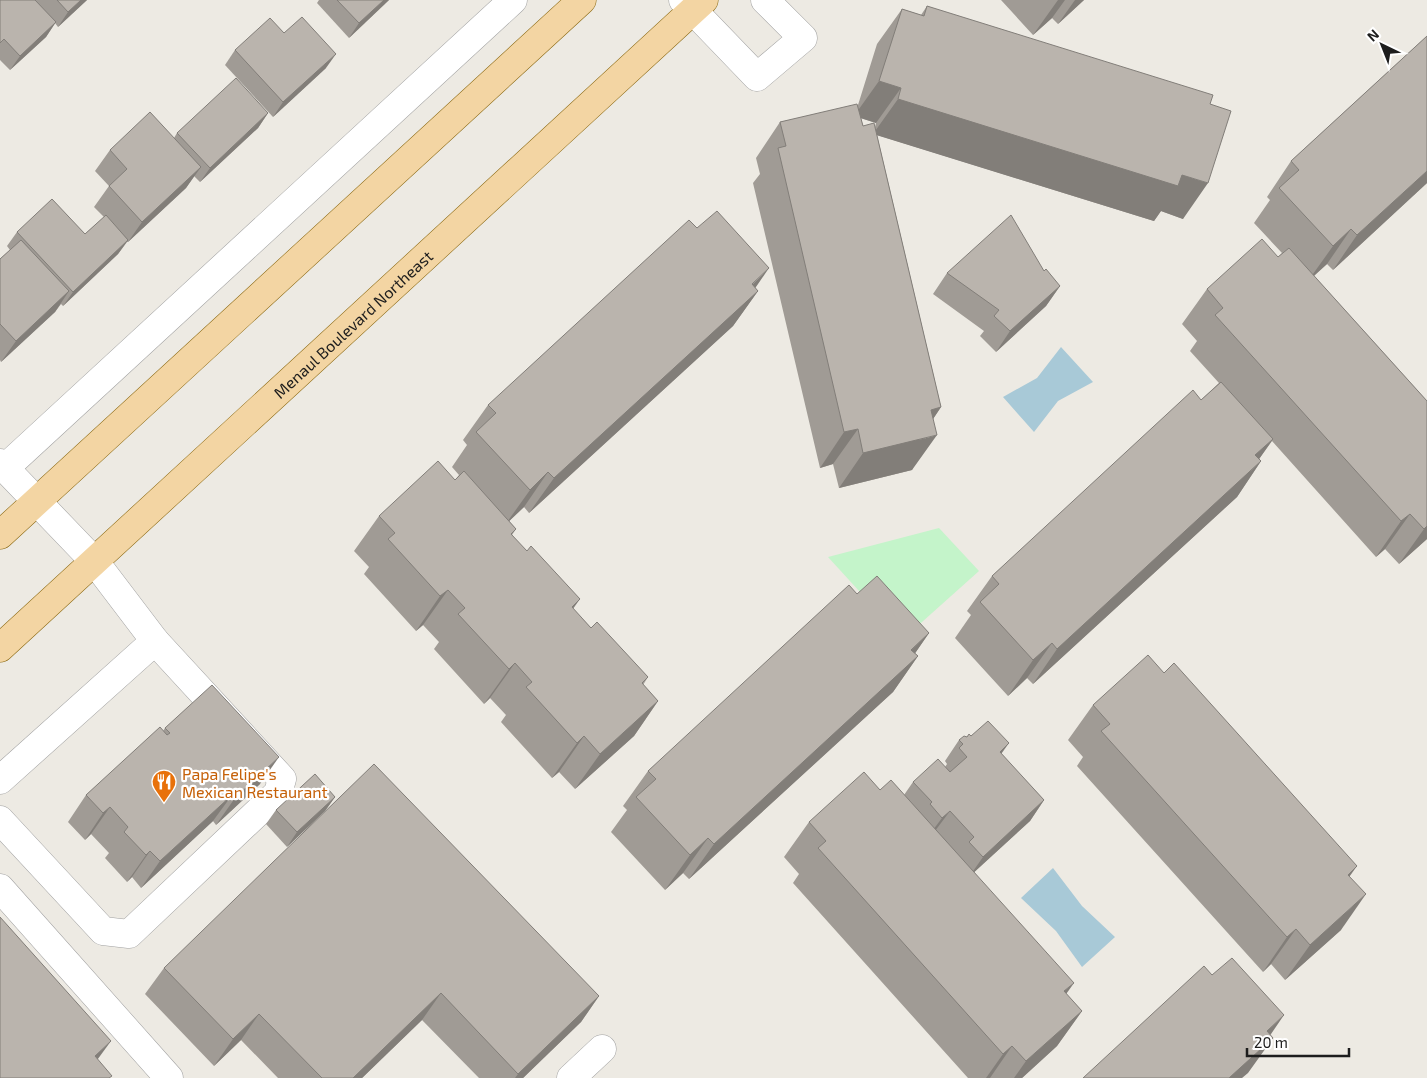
<svg xmlns="http://www.w3.org/2000/svg" width="1427" height="1078" font-family="'Exo 2',sans-serif">
<style>
.park{fill:#c4f4ca}
.water{fill:#a8c9d7}
.lines{fill:none;stroke-linecap:round;stroke-linejoin:round}
.minor-casing{stroke:#a1a1a1;stroke-width:29}
.major-casing{stroke:#88660e;stroke-width:29}
.minor{stroke:#fff;stroke-width:28}
.major{stroke:#f3d5a3;stroke-width:28}
.wall{fill:#a09b95;fill-rule:evenodd}
.shaded-wall{fill:#827e79}
.building{fill:#bab4ad;stroke:#827e79}
.labels{text-anchor:middle;dominant-baseline:central;stroke-width:4.5;stroke-linejoin:round;paint-order:stroke}
.street-label{font-size:16px;fill:#1d1d1d;stroke:#fff}
.food-label{font-size:16px;fill:#c56008;stroke:#fff;text-anchor:start}
</style>
<rect width="100%" height="100%" fill="#edeae3"/>
<!-- park -->
<path class="park" d="M 939,528 L 979,571 L 903,639 L 828,557 Z"/>
<!-- water -->
<g class="water">
<path d="M 1061,347 L 1093,382 L 1058,401 L 1034,432 L 1003,397 L 1037,378 Z"/>
<path d="M 1053,868 L 1082,906 L 1115,937 L 1082,967 L 1056,931 L 1021,898 Z"/>
</g>
<g class="lines">
<defs>
<g id="minor">
<path d="M 683,0 L 757,77 L 803,38 L 765,0"/>
<path d="M 0,463 L 95,562 L 155,641"/>
<path d="M 5,468 L 513,0"/>
<path d="M 0,780 L 155,641 L 282,779 L 278,793 L 129,934 L 103,931 L 0,820"/>
<path d="M 0,888 L 169,1078"/>
<path d="M 571,1078 L 602,1049"/>
</g>
<g id="major">
<path d="M 0,535 L 582,0"/>
<path id="s1" d="M 0,648 L 704,0"/>
</g>
</defs>
<!-- minor casing -->
<use href="#minor" class="minor-casing"/>
<!-- major casing -->
<use href="#major" class="major-casing"/>
<!-- minor -->
<use href="#minor" class="minor"/>
<!-- major -->
<use href="#major" class="major"/>
</g>
<!-- wall -->
<g class="wall">
<path d="M 0,0 L 87,0 L 58,27 L 55,23 L 46,37 L 10,70 L 0,60 Z"/>
<path d="M 319,0 L 389,0 L 349,38 L 317,3 Z"/>
<path d="M 1001,0 L 1084,0 L 1058,24 L 1052,18 L 1033,35 Z"/>
<path d="M 927,6 L 1210,104 L 1183,219 L 1161,211 L 1154,221 L 877,135 L 941,407 L 933,419 L 912,470 L 839,488 L 833,464 L 820,468 L 753,183 L 760,174 L 756,158 L 780,122 L 858,105 L 877,44 L 902,9 L 921,15 ZM 861,118 L 876,123 L 875,127 L 863,126 Z"/>
<path d="M 284,33 L 326,68 L 273,117 L 225,65 L 235,50 Z"/>
<path d="M 1427,36 L 1427,183 L 1333,270 L 1327,264 L 1314,276 L 1427,401 L 1427,539 L 1399,564 L 1385,549 L 1376,557 L 1272,441 L 1259,459 L 1261,461 L 1237,497 L 1033,684 L 1027,678 L 1008,696 L 955,638 L 971,615 L 967,611 L 992,576 L 1201,400 L 1219,383 L 1190,351 L 1197,341 L 1182,324 L 1207,289 L 1278,257 L 1282,253 L 1254,223 L 1270,200 L 1267,197 L 1291,161 Z"/>
<path d="M 268,113 L 258,128 L 200,182 L 194,176 L 186,188 L 128,242 L 127,242 L 118,254 L 63,306 L 61,304 L 55,312 L 1,362 L 0,360 L 0,259 L 10,250 L 7,246 L 17,232 L 85,234 L 104,217 L 94,207 L 109,186 L 95,171 L 110,150 L 174,138 L 177,133 Z"/>
<path d="M 947,273 L 1060,286 L 1046,306 L 996,352 L 980,336 L 984,331 L 933,294 Z"/>
<path d="M 755,288 L 758,291 L 733,326 L 529,513 L 524,507 L 509,521 L 516,529 L 512,535 L 573,609 L 591,628 L 648,677 L 643,685 L 658,701 L 634,736 L 575,789 L 559,772 L 552,778 L 501,722 L 506,715 L 490,698 L 484,704 L 434,649 L 439,642 L 423,625 L 416,631 L 364,574 L 369,567 L 354,551 L 379,516 L 455,480 L 459,475 L 452,467 L 467,445 L 463,440 L 488,405 Z"/>
<path d="M 857,594 L 929,633 L 915,653 L 918,656 L 893,692 L 689,879 L 683,873 L 665,890 L 611,832 L 627,810 L 623,806 L 648,771 Z"/>
<path d="M 1093,705 L 1349,877 L 1341,930 L 1285,980 L 1271,964 L 1263,972 L 1077,766 L 1083,757 L 1068,740 Z"/>
<path d="M 165,728 L 260,784 L 216,825 L 213,821 L 141,888 L 132,877 L 127,882 L 105,858 L 109,853 L 91,834 L 85,840 L 68,822 L 86,795 L 163,731 Z"/>
<path d="M 971,736 L 1001,754 L 1044,800 L 1030,821 L 974,872 L 1066,994 L 1082,1011 L 1057,1046 L 1022,1078 L 968,1078 L 793,883 L 799,874 L 784,857 L 809,822 L 880,790 L 904,795 L 913,782 L 945,767 L 947,764 L 945,761 L 959,740 L 967,737 Z"/>
<path d="M 335,797 L 325,811 L 287,847 L 266,824 L 276,810 Z"/>
<path d="M 164,968 L 599,996 L 581,1022 L 523,1078 L 479,1078 L 422,1020 L 362,1078 L 278,1078 L 241,1040 L 214,1066 L 145,994 Z"/>
</g>
<!-- shaded-wall -->
<g class="shaded-wall">
<path d="M 81,0 L 87,0 L 58,27 L 68,12 Z"/>
<path d="M 384,0 L 389,0 L 349,38 L 359,23 Z"/>
<path d="M 1058,0 L 1065,0 L 1052,18 L 1033,35 Z"/>
<path d="M 1075,0 L 1084,0 L 1058,24 Z"/>
<path d="M 56,22 L 46,37 L 10,70 L 20,56 Z"/>
<path d="M 336,54 L 326,68 L 273,117 L 283,102 Z"/>
<path d="M 879,81 L 901,88 L 876,123 L 854,116 Z"/>
<path d="M 898,99 L 1182,175 L 1208,183 L 1183,219 L 1161,211 L 1154,221 L 873,134 Z"/>
<path d="M 268,113 L 258,128 L 200,182 L 210,168 Z"/>
<path d="M 201,167 L 186,188 L 128,242 L 142,222 Z"/>
<path d="M 1427,171 L 1427,183 L 1333,270 L 1357,235 Z"/>
<path d="M 1351,229 L 1327,264 L 1308,281 L 1333,246 Z"/>
<path d="M 128,240 L 118,254 L 63,306 L 73,292 Z"/>
<path d="M 769,268 L 745,303 L 758,291 L 733,326 L 529,513 L 554,478 Z"/>
<path d="M 1060,286 L 1046,306 L 996,352 L 1010,331 Z"/>
<path d="M 69,291 L 55,312 L 1,362 L 16,341 Z"/>
<path d="M 941,407 L 919,440 L 937,435 L 912,470 L 839,488 L 863,453 L 931,410 Z"/>
<path d="M 858,429 L 833,464 L 820,468 L 844,432 Z"/>
<path d="M 1273,439 L 1250,472 L 1261,461 L 1237,497 L 1033,684 L 1057,649 L 1255,455 Z"/>
<path d="M 548,472 L 524,507 L 505,525 L 530,490 Z"/>
<path d="M 1410,514 L 1385,549 L 1376,557 L 1401,521 Z"/>
<path d="M 1427,526 L 1427,539 L 1399,564 L 1424,529 Z"/>
<path d="M 448,590 L 423,625 L 416,631 L 440,596 Z"/>
<path d="M 580,599 L 555,634 L 572,607 Z"/>
<path d="M 929,633 L 905,668 L 918,656 L 893,692 L 689,879 L 714,844 Z"/>
<path d="M 1052,643 L 1027,678 L 1008,696 L 1033,660 Z"/>
<path d="M 515,663 L 490,698 L 484,704 L 509,669 Z"/>
<path d="M 658,701 L 634,736 L 575,789 L 600,754 Z"/>
<path d="M 584,736 L 559,772 L 552,778 L 577,743 Z"/>
<path d="M 1009,743 L 994,764 L 1000,752 Z"/>
<path d="M 279,757 L 260,784 L 216,825 L 235,798 Z"/>
<path d="M 232,795 L 213,821 L 141,888 L 160,861 Z"/>
<path d="M 335,797 L 325,811 L 287,847 L 297,832 Z"/>
<path d="M 1044,800 L 1030,821 L 969,877 L 983,857 Z"/>
<path d="M 110,807 L 91,834 L 85,840 L 103,813 Z"/>
<path d="M 950,811 L 935,831 L 927,838 L 942,818 Z"/>
<path d="M 708,838 L 683,873 L 665,890 L 690,855 Z"/>
<path d="M 150,851 L 132,877 L 127,882 L 146,855 Z"/>
<path d="M 1357,866 L 1332,901 L 1348,875 Z"/>
<path d="M 1366,894 L 1341,930 L 1285,980 L 1310,945 Z"/>
<path d="M 1296,929 L 1271,964 L 1263,972 L 1287,937 Z"/>
<path d="M 1074,983 L 1049,1018 L 1064,991 Z"/>
<path d="M 441,993 L 422,1020 L 362,1078 L 353,1078 Z"/>
<path d="M 599,996 L 581,1022 L 523,1078 L 515,1078 L 518,1074 Z"/>
<path d="M 1082,1011 L 1057,1046 L 1022,1078 L 1014,1078 L 1026,1061 Z"/>
<path d="M 259,1014 L 241,1040 L 214,1066 L 233,1039 Z"/>
<path d="M 1284,1015 L 1260,1050 L 1273,1038 L 1248,1073 L 1242,1078 L 1229,1078 L 1267,1031 Z"/>
<path d="M 111,1041 L 92,1067 L 95,1056 Z"/>
<path d="M 1012,1046 L 990,1078 L 986,1078 L 1003,1054 Z"/>
</g>
<!-- building -->
<g class="building">
<path d="M 0,0 L 35,0 L 56,22 L 20,56 L 4,39 L 0,43 Z"/>
<path d="M 57,0 L 81,0 L 68,12 Z"/>
<path d="M 337,0 L 384,0 L 359,23 Z"/>
<path d="M 927,6 L 1213,95 L 1210,104 L 1231,111 L 1208,183 L 1182,175 L 1178,186 L 898,99 L 901,88 L 879,81 L 902,9 L 924,16 Z"/>
<path d="M 302,17 L 336,54 L 283,102 L 235,50 L 270,18 L 284,33 Z"/>
<path d="M 1427,36 L 1427,171 L 1357,235 L 1351,229 L 1333,246 L 1279,188 L 1299,170 L 1291,161 Z"/>
<path d="M 236,78 L 268,113 L 210,168 L 177,133 Z"/>
<path d="M 857,104 L 863,126 L 874,123 L 941,407 L 931,410 L 937,435 L 863,453 L 858,429 L 844,432 L 778,148 L 786,146 L 780,122 Z"/>
<path d="M 150,112 L 201,167 L 142,222 L 109,186 L 127,169 L 110,150 Z"/>
<path d="M 52,199 L 85,234 L 106,215 L 128,240 L 73,292 L 17,232 Z"/>
<path d="M 717,211 L 769,268 L 752,284 L 758,291 L 554,478 L 548,472 L 530,490 L 476,432 L 496,413 L 488,405 L 689,220 L 697,228 Z"/>
<path d="M 1011,215 L 1044,271 L 1046,269 L 1060,286 L 1010,331 L 994,316 L 999,310 L 947,273 Z"/>
<path d="M 1262,239 L 1278,257 L 1289,248 L 1427,401 L 1427,526 L 1424,529 L 1410,514 L 1401,521 L 1215,315 L 1223,308 L 1207,289 Z"/>
<path d="M 21,240 L 69,291 L 16,341 L 0,324 L 0,259 Z"/>
<path d="M 1221,382 L 1273,439 L 1255,455 L 1261,461 L 1057,649 L 1052,643 L 1033,660 L 980,602 L 999,584 L 992,576 L 1193,390 L 1201,400 Z"/>
<path d="M 438,461 L 455,480 L 464,471 L 516,529 L 511,534 L 527,551 L 531,546 L 580,599 L 572,607 L 591,628 L 597,622 L 648,677 L 642,683 L 658,701 L 600,754 L 584,736 L 577,743 L 526,687 L 532,682 L 515,663 L 509,669 L 458,614 L 465,608 L 448,590 L 440,596 L 388,539 L 395,533 L 379,516 Z"/>
<path d="M 877,576 L 929,633 L 911,650 L 918,656 L 714,844 L 708,838 L 690,855 L 636,797 L 656,779 L 648,771 L 849,585 L 857,594 Z"/>
<path d="M 1148,655 L 1164,673 L 1174,663 L 1357,866 L 1348,875 L 1366,894 L 1310,945 L 1296,929 L 1287,937 L 1101,731 L 1110,724 L 1093,705 Z"/>
<path d="M 212,685 L 279,757 L 235,798 L 232,795 L 160,861 L 150,851 L 146,855 L 124,832 L 128,827 L 110,807 L 103,813 L 86,795 L 160,727 L 167,735 L 170,733 L 165,728 Z"/>
<path d="M 988,721 L 1009,743 L 1000,752 L 1044,800 L 983,857 L 969,842 L 974,837 L 950,811 L 942,818 L 930,804 L 932,802 L 913,782 L 938,759 L 950,772 L 967,757 L 959,748 L 963,744 L 959,740 L 964,736 L 967,737 L 969,734 L 971,736 Z"/>
<path d="M 374,764 L 599,996 L 518,1074 L 441,993 L 353,1078 L 322,1078 L 259,1014 L 233,1039 L 164,968 Z"/>
<path d="M 864,772 L 880,790 L 891,780 L 1074,983 L 1064,991 L 1082,1011 L 1026,1061 L 1012,1046 L 1003,1054 L 818,848 L 826,841 L 809,822 Z"/>
<path d="M 315,774 L 335,797 L 297,832 L 276,810 Z"/>
<path d="M 0,917 L 111,1041 L 95,1056 L 112,1076 L 109,1078 L 0,1078 Z"/>
<path d="M 1232,958 L 1284,1015 L 1267,1031 L 1273,1038 L 1229,1078 L 1083,1078 L 1204,966 L 1212,975 Z"/>
</g>
<!-- icons -->
<defs>
<symbol id="restaurant-pin" viewBox="-11 -11 22 30"><path d="M0 17L-7.5 6A9.5 9.5 0 1 1 7.5 6Z" fill="#e8710a" stroke="#fff"/><path d="M-5-6h1v4h1v-4h1v4h1v-4h1v5L-1.5 .5V6h-2V.5L-5-1ZM5-6V6H3V1.5H1.5Q1.5-4 5-6Z" fill="#fff"/></symbol>
</defs>
<g fill-rule="evenodd">
<use href="#restaurant-pin" x="150" y="768" width="28" height="38"/>
</g>
<g class="labels">
<!-- street labels -->
<g class="street-label">
<text stroke="none"><textPath href="#s1" startOffset="479">Menaul Boulevard Northeast</textPath></text>
</g>
<!-- food labels -->
<g class="food-label">
<text x="182" y="773">Papa Felipe's<tspan x="182" dy="18">Mexican Restaurant</tspan></text>
</g>
</g>
<!-- north arrow -->
<g transform="translate(1382 45) rotate(317)" stroke="#ffffff" stroke-width="4" paint-order="stroke">
<path d="M0-4L9 19L0 12L-9 19Z" fill="#1d1d1d"/>
<text y="-8" font-size="14" font-weight="bold" text-anchor="middle" fill="#1d1d1d">N</text>
</g>
<!-- scale -->
<path d="M1247 1048v8h102v-8" fill="none" stroke="#1d1d1d" stroke-width="2.5"/>
<text x="1254" y="1048" font-size="15" fill="#1d1d1d" stroke="#ffffff" stroke-width="4" paint-order="stroke">20 m</text>
</svg>
